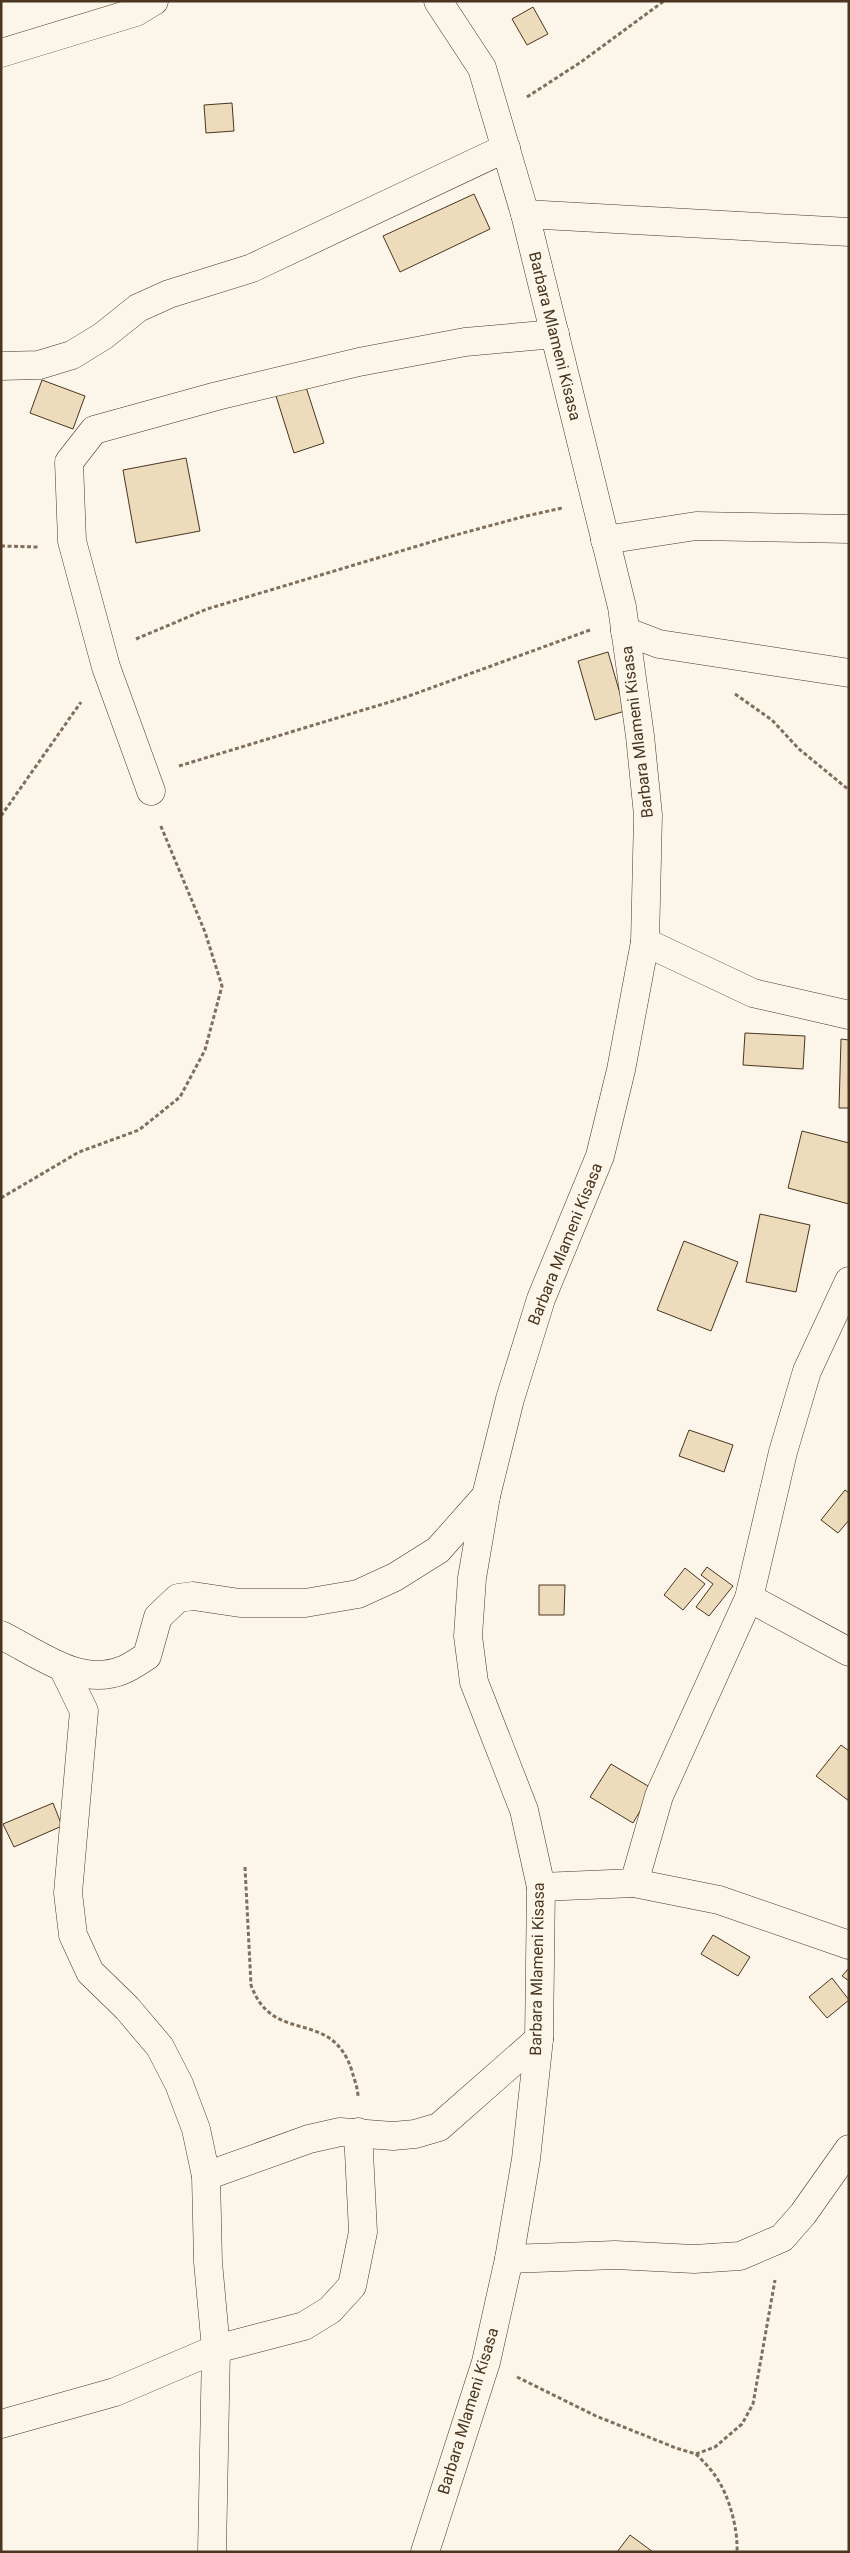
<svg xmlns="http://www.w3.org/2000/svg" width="850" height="2553" font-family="Roboto,sans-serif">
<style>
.building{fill:#ecdcbc;stroke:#4a3520}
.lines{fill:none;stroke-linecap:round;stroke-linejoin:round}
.minor-casing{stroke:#4a3520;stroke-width:29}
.path{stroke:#7f6f5c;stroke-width:3;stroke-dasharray:4 2.5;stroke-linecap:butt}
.minor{stroke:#fbf6e9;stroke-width:28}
.labels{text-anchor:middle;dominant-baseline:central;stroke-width:4;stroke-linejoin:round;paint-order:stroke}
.street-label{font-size:16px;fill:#4a3520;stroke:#fbf6e9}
</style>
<rect width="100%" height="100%" fill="#fbf6e9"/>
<!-- building -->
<g class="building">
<path d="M 533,7 L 548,34 L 527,45 L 512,19 Z"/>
<path d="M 232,103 L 234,131 L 206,133 L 204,105 Z"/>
<path d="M 474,194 L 490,229 L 400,272 L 383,236 Z"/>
<path d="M 42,380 L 85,396 L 73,429 L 30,413 Z"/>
<path d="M 306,387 L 324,443 L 294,453 L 276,396 Z"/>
<path d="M 186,458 L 200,531 L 136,543 L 123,470 Z"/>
<path d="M 608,652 L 625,711 L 595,720 L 578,661 Z"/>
<path d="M 745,1033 L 805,1036 L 803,1069 L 743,1065 Z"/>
<path d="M 841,1039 L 849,1040 L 849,1108 L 839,1108 Z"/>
<path d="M 802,1131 L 849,1143 L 849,1204 L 788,1188 Z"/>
<path d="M 760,1214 L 810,1225 L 796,1292 L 746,1282 Z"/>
<path d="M 684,1241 L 738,1262 L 711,1331 L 657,1310 Z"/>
<path d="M 689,1430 L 733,1445 L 724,1472 L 679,1456 Z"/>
<path d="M 845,1490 L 849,1493 L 849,1520 L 838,1533 L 821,1520 Z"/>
<path d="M 707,1567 L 733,1586 L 709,1616 L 696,1607 L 713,1584 L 701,1575 Z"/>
<path d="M 685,1568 L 705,1584 L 683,1610 L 664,1595 Z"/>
<path d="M 539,1585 L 565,1585 L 564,1615 L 539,1615 Z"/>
<path d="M 841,1745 L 849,1751 L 849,1801 L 816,1776 Z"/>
<path d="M 611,1764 L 653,1789 L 633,1823 L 590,1797 Z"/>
<path d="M 53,1803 L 62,1826 L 14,1847 L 3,1824 Z"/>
<path d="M 713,1935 L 750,1957 L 738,1976 L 701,1954 Z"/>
<path d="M 849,1968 L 849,1981 L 842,1976 Z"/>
<path d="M 832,1978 L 849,2000 L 827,2018 L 809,1997 Z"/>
<path d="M 630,2535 L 653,2552 L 617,2552 Z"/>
</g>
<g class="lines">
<defs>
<g id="minor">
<path d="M 1,53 L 136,12 L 154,1"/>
<path d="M 525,214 L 849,232"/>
<path d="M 1,366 L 39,365 L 72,355 L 103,336 L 138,308 L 169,294 L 252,268 L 506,148"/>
<path d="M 605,540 L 696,526 L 849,529"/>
<path d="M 625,631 L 659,644 L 849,673"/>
<path d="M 151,791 L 106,667 L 72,541 L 69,462 L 94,430 L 217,396 L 359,362 L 465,342 L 555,334"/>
<path d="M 645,942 L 753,993 L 849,1015"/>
<path d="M 749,1598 L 849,1652"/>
<path d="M 1,1635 C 38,1653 80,1688 123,1670 C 131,1667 139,1661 147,1656 L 158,1617 L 178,1598 L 193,1596 L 240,1603 L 305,1603 L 358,1594 L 395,1577 L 438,1550 L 486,1496"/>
<path d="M 64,1670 L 84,1711 L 68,1893 L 73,1935 L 90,1972 L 127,2008 L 160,2047 L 179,2084 L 196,2129 L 206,2176 L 208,2262 L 216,2349 L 212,2552"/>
<path d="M 634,1883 L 659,1796 L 749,1598 L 783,1452 L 807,1371 L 849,1281"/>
<path d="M 541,1887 L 634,1883 L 719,1900 L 849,1945"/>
<path d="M 206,2176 L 309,2139 L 340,2132 L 393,2136 L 415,2134 L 439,2127 L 539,2039"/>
<path d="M 509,2259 L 615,2255 L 694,2259 L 740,2256 L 782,2238 L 803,2214 L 849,2149"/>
<path d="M 1,2424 L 115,2392 L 216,2349 L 304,2326 L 330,2310 L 352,2286 L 363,2232 L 358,2132"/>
<path d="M 425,2552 L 486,2362 L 509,2259 L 526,2159 L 539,2039 L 541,1887 L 524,1810 L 474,1682 L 468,1636 L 472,1578 L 486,1496 L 510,1399 L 541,1299 L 600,1156 L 621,1070 L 645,942 L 648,815 L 640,736 L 622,607 L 525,214 L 482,68 L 438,1"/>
</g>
</defs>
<!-- minor casing -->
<use href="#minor" class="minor-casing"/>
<!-- path -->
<g class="path">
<path d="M 527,97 L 581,62 L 664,1"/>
<path d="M 1,546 L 38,547"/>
<path d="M 136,639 L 207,609 L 441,539 L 522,517 L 562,508"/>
<path d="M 735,694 L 772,720 L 799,749 L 849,790"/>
<path d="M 179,766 L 406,697 L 590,630"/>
<path d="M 1,816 L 81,702"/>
<path d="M 1,1198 L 79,1152 L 139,1130 L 180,1097 L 205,1050 L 222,986 L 205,932 L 160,824"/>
<path d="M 245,1867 L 251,1985 C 273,2047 331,2006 352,2071 C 354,2079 358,2088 358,2097"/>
<path d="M 517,2377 L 596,2416 L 676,2448 L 696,2454 L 715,2447 L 742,2424 L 753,2404 L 775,2280"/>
<path d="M 696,2454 C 702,2460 709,2467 714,2474 C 729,2494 738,2528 737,2552"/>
</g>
<!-- minor -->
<use href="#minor" class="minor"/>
</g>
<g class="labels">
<!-- street labels -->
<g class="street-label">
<text transform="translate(555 336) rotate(76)">Barbara Mlameni Kisasa</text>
<text transform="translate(637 732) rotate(-97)">Barbara Mlameni Kisasa</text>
<text transform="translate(565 1244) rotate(-68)">Barbara Mlameni Kisasa</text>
<text transform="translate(537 1969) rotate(-89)">Barbara Mlameni Kisasa</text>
<text transform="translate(468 2411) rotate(-73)">Barbara Mlameni Kisasa</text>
</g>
</g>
<!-- border -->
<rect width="850" height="2553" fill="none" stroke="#4a3520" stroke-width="5"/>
</svg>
